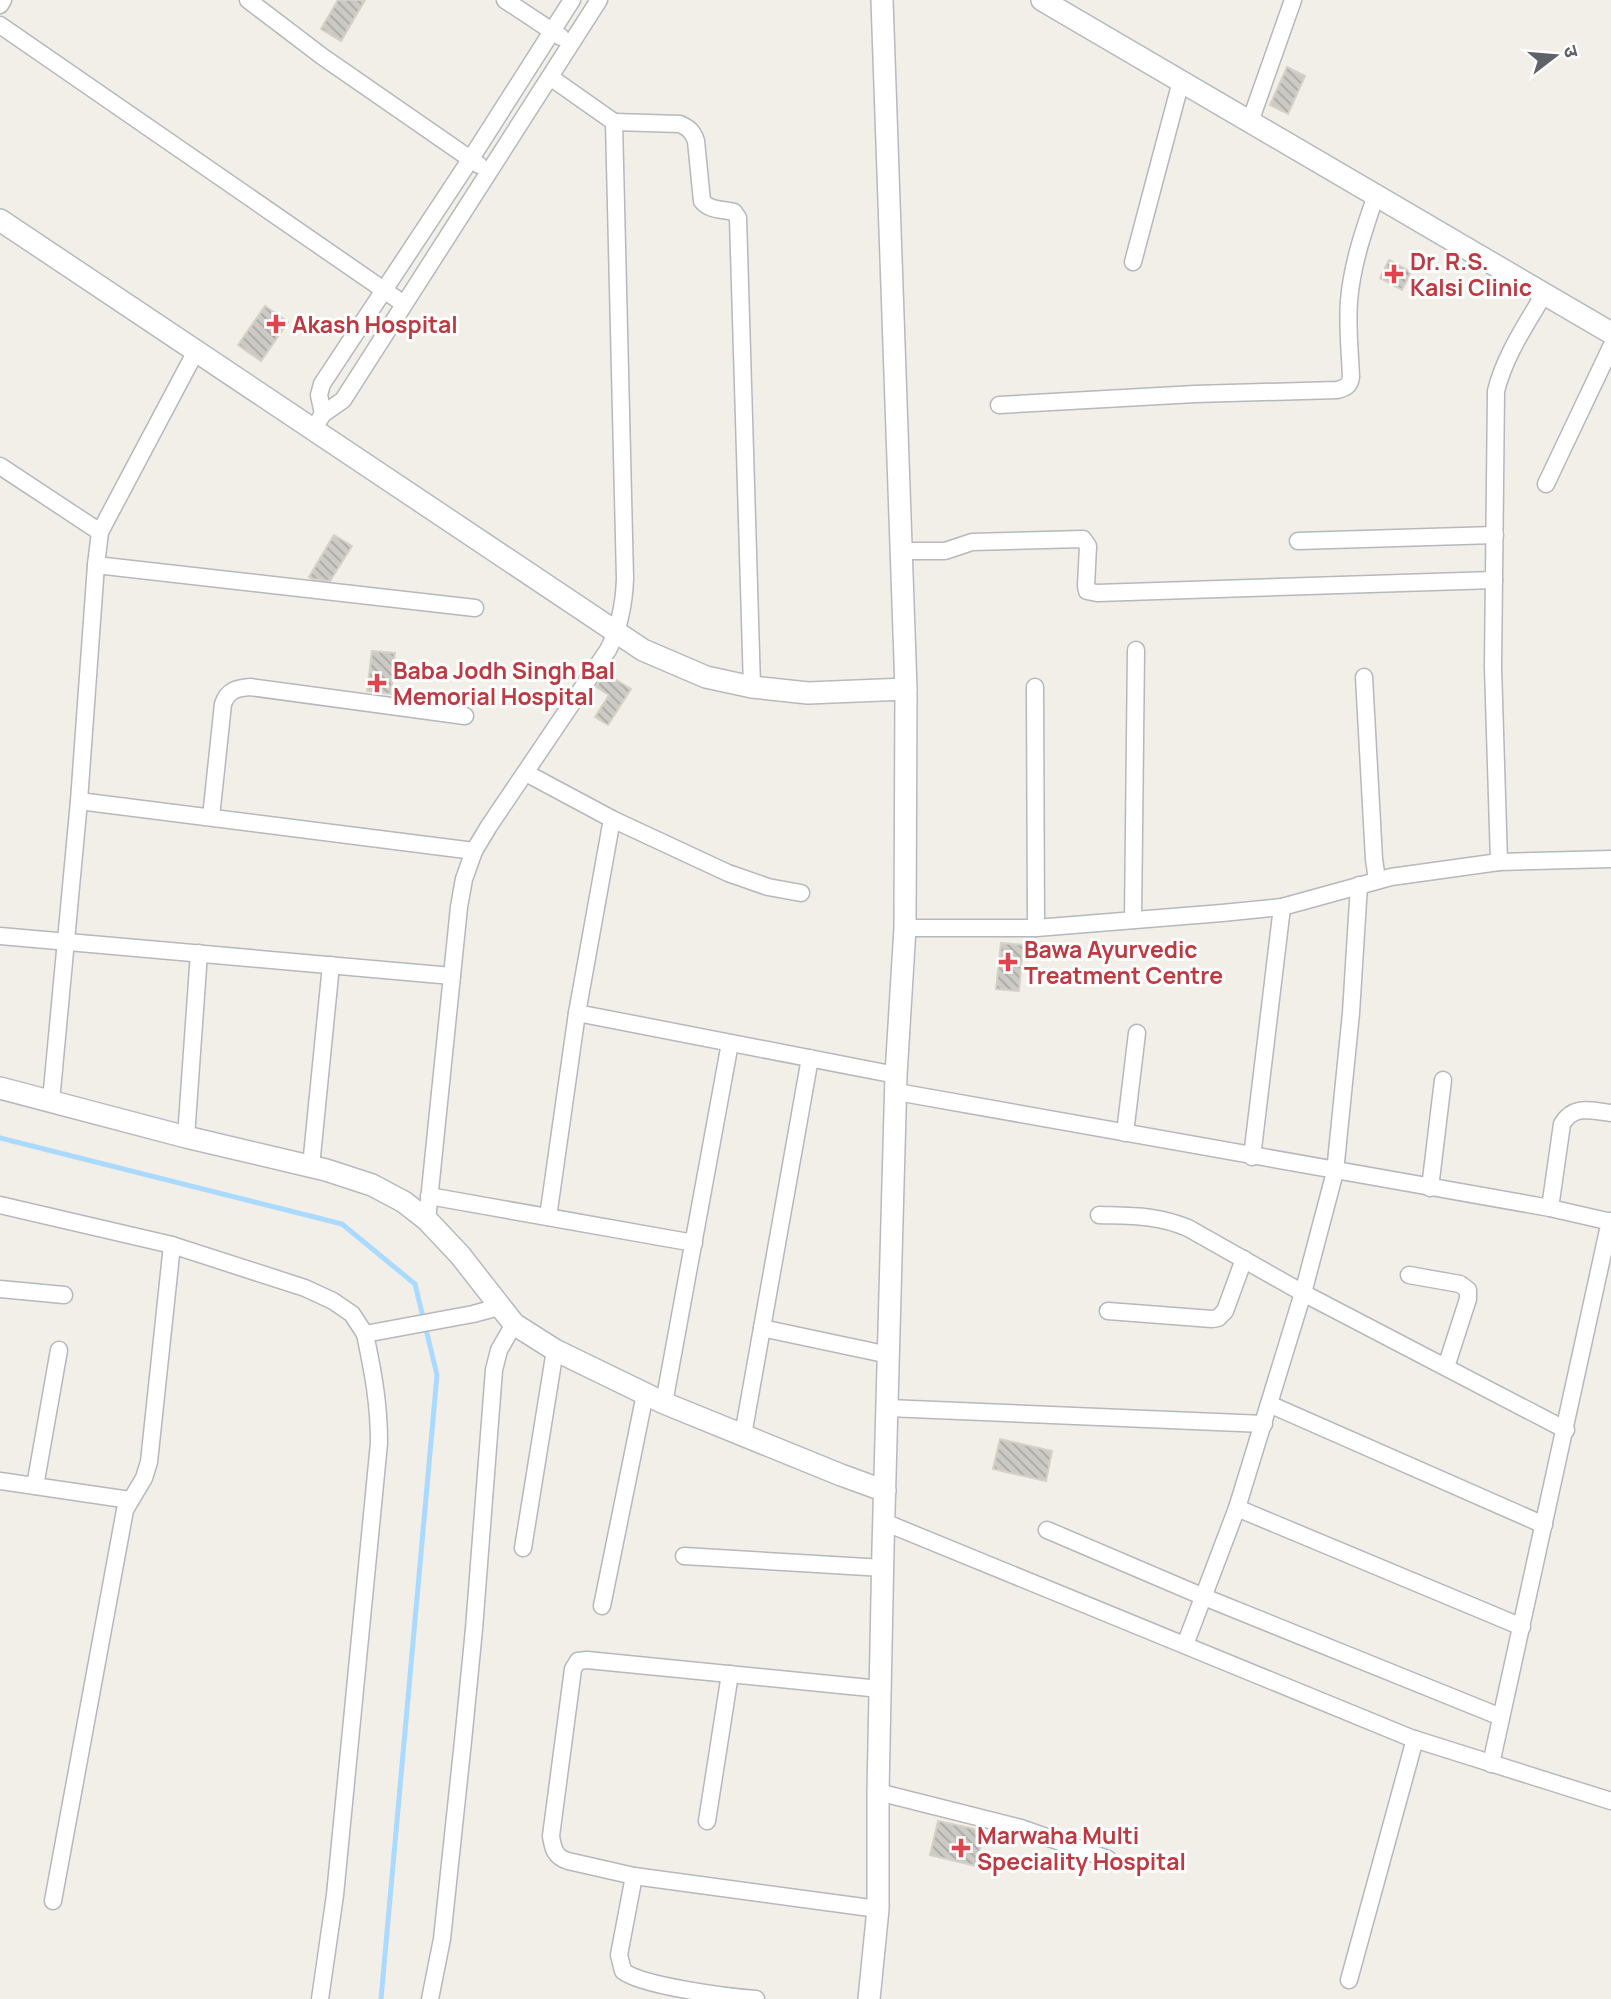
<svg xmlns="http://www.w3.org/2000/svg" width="1611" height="1999" font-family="Manrope,'Noto Sans Devanagari',sans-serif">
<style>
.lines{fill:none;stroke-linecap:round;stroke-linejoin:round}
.stream{stroke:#aadaff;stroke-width:5}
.building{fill:url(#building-back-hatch);stroke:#d6d1c6;stroke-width:2}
.street-casing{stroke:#b5b8bc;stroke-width:19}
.secondary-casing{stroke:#b6babf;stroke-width:24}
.street{stroke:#fff;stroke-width:16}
.secondary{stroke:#fff;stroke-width:21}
.health-dot{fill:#e0444e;stroke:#fff;stroke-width:2.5}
.labels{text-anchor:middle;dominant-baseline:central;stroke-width:6;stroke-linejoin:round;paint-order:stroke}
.health-label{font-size:23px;font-weight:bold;fill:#be3a42;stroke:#fff;text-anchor:start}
</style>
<defs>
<pattern id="building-back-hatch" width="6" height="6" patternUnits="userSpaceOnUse" patternTransform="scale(1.75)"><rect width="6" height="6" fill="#cccac5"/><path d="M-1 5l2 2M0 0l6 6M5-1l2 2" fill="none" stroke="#a9a8a4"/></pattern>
</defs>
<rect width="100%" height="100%" fill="#f1efe8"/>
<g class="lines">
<!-- stream -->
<path class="stream" d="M 0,1138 L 342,1224 L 415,1284 L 437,1375 L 381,1999"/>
</g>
<!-- building -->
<g class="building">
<path d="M 338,0 L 365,0 L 341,41 L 321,29 Z"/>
<path d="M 1287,67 L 1305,76 L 1288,114 L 1270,105 Z"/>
<path d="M 1389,260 L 1411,272 L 1402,290 L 1380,278 Z"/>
<path d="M 265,306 L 288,322 L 261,361 L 238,345 Z"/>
<path d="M 334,535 L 352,546 L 330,581 L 312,579 L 309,577 Z"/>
<path d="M 372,651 L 395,653 L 391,694 L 367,691 Z"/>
<path d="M 605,673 L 631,689 L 608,725 L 595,717 L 609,695 L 596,687 Z"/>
<path d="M 1001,943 L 1023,945 L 1019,991 L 996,989 Z"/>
<path d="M 1000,1439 L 1052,1451 L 1046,1481 L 993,1469 Z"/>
<path d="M 938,1821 L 984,1831 L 976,1866 L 930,1855 Z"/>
</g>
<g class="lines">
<defs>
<g id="street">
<path d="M 248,0 L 323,57 L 479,165"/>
<path d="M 505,0 L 561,37"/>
<path d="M 0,5 L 3,0"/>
<path d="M 0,25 L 404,304"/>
<path d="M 614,122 L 680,124 C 689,128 693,132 696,141 L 702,201 C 710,211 723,209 734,212 L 738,218 L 752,687"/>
<path d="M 1250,122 L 1293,0"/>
<path d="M 1133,262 L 1181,81"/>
<path d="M 999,405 L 1195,394 L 1337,390 C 1345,388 1350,386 1351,377 C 1350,352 1347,326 1349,301 C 1352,264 1364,230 1376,195"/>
<path d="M 323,414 L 319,395 L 322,384 L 470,160 L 572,0"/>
<path d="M 313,429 L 323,414 L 343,400 L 599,0"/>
<path d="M 0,466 L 100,532"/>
<path d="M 1546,484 L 1611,347"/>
<path d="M 1298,541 L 1495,535"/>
<path d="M 901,551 L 945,551 L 972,542 L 1083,539 L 1088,546 L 1086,586 L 1087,591 L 1097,593 L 1494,580"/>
<path d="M 96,565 L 475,608"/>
<path d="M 1364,677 L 1374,859 L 1377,880"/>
<path d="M 1035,687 L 1036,928"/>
<path d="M 526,773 L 612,819 L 728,873 L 768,887 L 801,893"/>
<path d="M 79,801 L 474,851"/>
<path d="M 211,817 L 223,704 C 228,690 237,688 250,687 L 465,716"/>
<path d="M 1499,862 L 1493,667 L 1496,391 C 1505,355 1526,325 1544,294"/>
<path d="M 1133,920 L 1136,650"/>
<path d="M 905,928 L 1036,928 L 1222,913 L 1282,907 L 1391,877 L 1499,862 L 1611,859"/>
<path d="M 0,936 L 452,976"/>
<path d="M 577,1013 L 896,1075"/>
<path d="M 897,1092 L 1550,1208 L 1611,1222"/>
<path d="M 51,1101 L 79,801 L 96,565 L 100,532 L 196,351"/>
<path d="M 1125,1133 L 1137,1033"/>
<path d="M 186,1137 L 199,953"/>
<path d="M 1252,1157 L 1282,907"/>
<path d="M 311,1166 L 331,965"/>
<path d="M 1430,1188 L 1443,1080"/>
<path d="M 429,1196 L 694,1243"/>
<path d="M 0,1205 L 172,1245 L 305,1288 L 333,1301 L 352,1314 L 365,1334"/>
<path d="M 1550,1208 L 1562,1124 C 1574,1104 1591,1111 1611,1113"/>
<path d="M 1099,1215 C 1132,1216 1157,1215 1188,1228 L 1303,1293 L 1566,1430"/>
<path d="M 548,1217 L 577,1013 L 612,819"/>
<path d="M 427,1220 L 459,907 L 464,879 L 474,851 L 489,826 L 608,650 C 620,627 624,605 625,579 L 614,122 L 550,77"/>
<path d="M 1409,1275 L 1460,1284 L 1468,1290 L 1468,1299 L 1446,1367"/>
<path d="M 0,1289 L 64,1295"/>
<path d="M 1108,1311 L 1212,1319 L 1218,1318 L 1225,1311 L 1244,1259"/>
<path d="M 762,1328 L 889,1355"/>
<path d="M 664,1403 L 730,1043"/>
<path d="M 1269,1404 L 1544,1525"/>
<path d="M 888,1408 L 1264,1424"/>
<path d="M 743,1435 L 810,1058"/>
<path d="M 0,1481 L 130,1500"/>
<path d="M 35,1486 L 59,1350"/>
<path d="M 1237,1508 L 1522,1627"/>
<path d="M 884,1522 L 1411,1738 L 1611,1801"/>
<path d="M 1047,1530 L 1204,1597 L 1501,1717"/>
<path d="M 523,1548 L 555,1350"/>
<path d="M 684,1556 L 883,1568"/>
<path d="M 602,1606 L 645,1394"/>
<path d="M 1185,1645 L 1237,1508 L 1303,1293 L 1335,1172 L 1351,1013 L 1359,885"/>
<path d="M 1491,1764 L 1610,1221"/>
<path d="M 878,1792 L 1021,1828 L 1108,1859"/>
<path d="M 707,1821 L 730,1674"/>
<path d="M 634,1876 L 619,1955 L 623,1971 C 642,1986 728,1997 756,1999"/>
<path d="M 53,1901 L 125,1510 L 144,1478 L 149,1462 L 172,1245"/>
<path d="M 878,1909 L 634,1876 L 568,1861 C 555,1857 553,1849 551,1836 L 573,1669 L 578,1661 L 587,1660 L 880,1689"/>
<path d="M 1349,1980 L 1415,1739"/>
<path d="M 320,1999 L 335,1895 L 379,1443 C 379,1403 373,1372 365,1334 L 473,1314 L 499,1307"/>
<path d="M 430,1999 L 442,1939 L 463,1741 L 474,1629 L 494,1370 L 499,1350 L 514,1324"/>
</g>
<g id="secondary">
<path d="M 1042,0 L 1611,333"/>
<path d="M 0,220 L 643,650 L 706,677 L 752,687 L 808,693 L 906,689"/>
<path d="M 0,1088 L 186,1137 L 326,1170 L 372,1185 L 404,1202 L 427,1220 L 460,1255 L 514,1324 L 555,1350 L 664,1403 L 841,1475 L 885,1491"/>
<path d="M 869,1999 L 878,1909 L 878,1792 L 883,1549 L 896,1075 L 905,928 L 906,689 L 882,0"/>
</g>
</defs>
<!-- street casing -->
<use href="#street" class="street-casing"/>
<!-- secondary casing -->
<use href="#secondary" class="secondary-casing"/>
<!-- street -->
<use href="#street" class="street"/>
<!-- secondary -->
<use href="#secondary" class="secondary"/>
</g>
<!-- markers -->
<g class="health-dot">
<path d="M1390.5 263.5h7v7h7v7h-7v7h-7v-7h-7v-7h7z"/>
<path d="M272.5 313.5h7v7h7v7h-7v7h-7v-7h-7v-7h7z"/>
<path d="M373.5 672.5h7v7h7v7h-7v7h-7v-7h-7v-7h7z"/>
<path d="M1004.5 951.5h7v7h7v7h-7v7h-7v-7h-7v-7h7z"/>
<path d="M957.5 1837.5h7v7h7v7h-7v7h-7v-7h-7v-7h7z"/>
</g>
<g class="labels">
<!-- health labels -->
<g class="health-label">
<text x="1410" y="261">Dr. R.S.<tspan x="1410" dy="26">Kalsi Clinic</tspan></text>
<text x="292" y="324">Akash Hospital</text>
<text x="393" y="670">Baba Jodh Singh Bal<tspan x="393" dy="26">Memorial Hospital</tspan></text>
<text x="1024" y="949">Bawa Ayurvedic<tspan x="1024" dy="26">Treatment Centre</tspan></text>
<text x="977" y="1835">Marwaha Multi<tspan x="977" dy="26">Speciality Hospital</tspan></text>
</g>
</g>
<!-- north arrow -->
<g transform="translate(1555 56) rotate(74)" stroke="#ffffff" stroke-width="5" paint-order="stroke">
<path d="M0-5L12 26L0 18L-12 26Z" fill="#5f6368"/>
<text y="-10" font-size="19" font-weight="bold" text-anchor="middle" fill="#5f6368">उ</text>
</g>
</svg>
